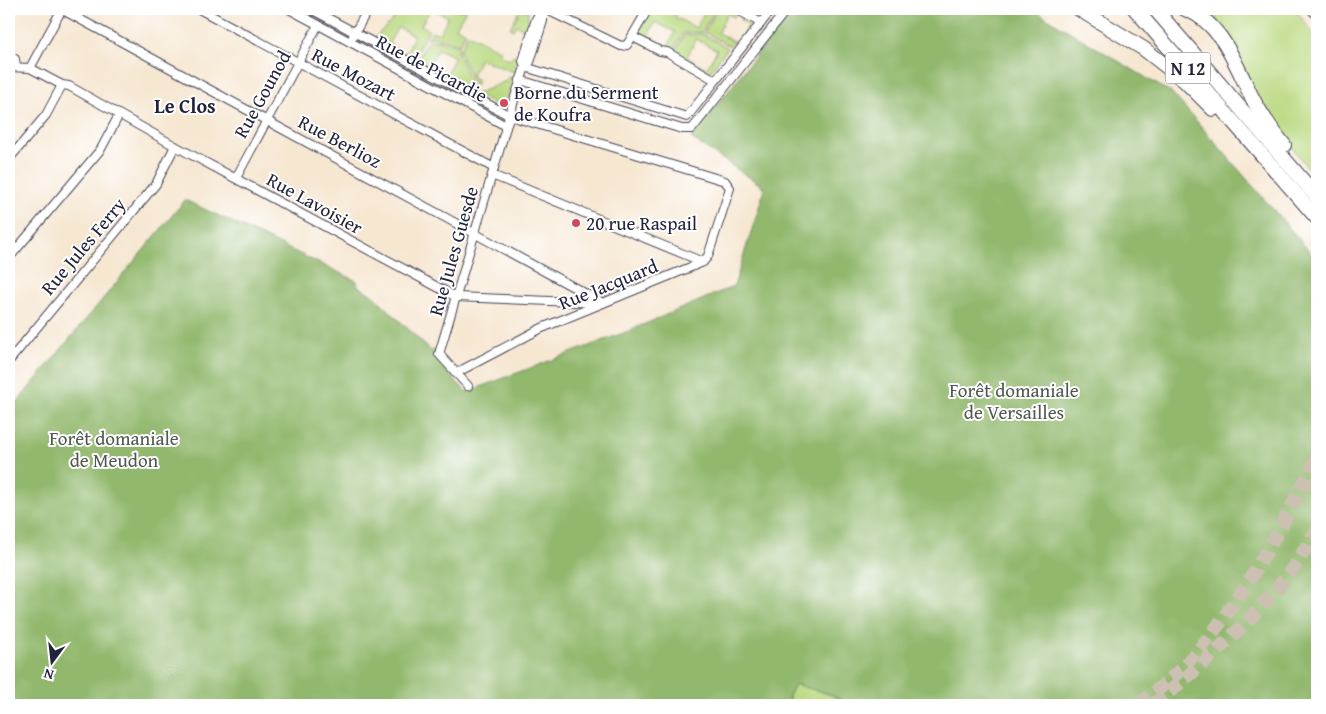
<svg xmlns="http://www.w3.org/2000/svg" width="1326" height="714" font-family="'Gentium Book Plus',serif">
<style>
.green{fill:#b9d87e;stroke:#6e7d5c}
.forest{fill:#92b86d;stroke:#5a6d54}
.lines{fill:none;stroke-linecap:round;stroke-linejoin:round}
.highway-tunnel{stroke:#ccc0b3;stroke-width:14;stroke-dasharray:14 7;stroke-linecap:butt}
.street-casing{stroke:#424052;stroke-width:10}
.highway-casing{stroke:#424052;stroke-width:16}
.street{stroke:#fff;stroke-width:8}
.highway{stroke:#fff;stroke-width:14}
.poi-dot{fill:#d1495b;stroke:#fff;stroke-width:2}
.labels{text-anchor:middle;dominant-baseline:central;stroke-width:4;stroke-linejoin:round;paint-order:stroke}
.shield{fill:#fff;stroke:#646476;stroke-width:1}
.shield-label{font-size:18px;font-weight:bold;fill:#22223b}
.street-label{font-size:19px;fill:#22223b;stroke:#fff}
.poi-label{font-size:19px;fill:#22223b;stroke:#fff;text-anchor:start}
.park-label{font-size:19px;fill:#4f594f;stroke:#fff}
.neighbourhood-label{font-size:20px;font-weight:bold;fill:#22223b;stroke:#fff}
</style>
<rect width="100%" height="100%" fill="#fff"/>
<filter id="ink" filterUnits="userSpaceOnUse"><feTurbulence type="fractalNoise" baseFrequency=".02" numOctaves="2"/><feDisplacementMap in="SourceGraphic" scale="10" xChannelSelector="R" yChannelSelector="G"/><feConvolveMatrix kernelMatrix="1 2 1 2 8 2 1 2 1" color-interpolation-filters="sRGB"/></filter>
<filter id="wash" filterUnits="userSpaceOnUse"><feTurbulence type="fractalNoise" baseFrequency=".0096" numOctaves="4" result="noise"/><feDisplacementMap in="SourceGraphic" scale="20" xChannelSelector="R" yChannelSelector="G"/><feGaussianBlur stdDeviation="1.12" result="paint"/><feColorMatrix in="noise" values="0 0 0 0 0 0 0 0 0 0 0 0 0 0 0 0 0 1.4 0 .05"/><feComposite in="paint" operator="in"/></filter>
<g filter="url(#wash)">
<rect width="100%" height="100%" fill="#f6e7d1"/>
<!-- green -->
<g class="green">
<path d="M 404,9 L 431,9 L 421,25 L 429,30 L 415,55 L 406,56 L 397,51 L 406,53 L 414,36 L 398,27 L 389,43 L 396,48 L 395,49 L 374,38 Z"/>
<path d="M 432,9 L 466,10 L 456,27 L 466,32 L 460,44 L 433,37 L 427,39 L 432,31 L 439,34 L 448,17 Z"/>
<path d="M 520,9 L 528,11 L 528,24 L 525,36 L 526,30 L 516,25 L 513,30 L 510,28 Z"/>
<path d="M 649,9 L 679,9 L 675,17 L 696,28 L 706,9 L 716,9 L 702,32 L 683,33 L 671,54 L 666,50 L 675,32 L 655,22 L 646,40 L 635,37 Z"/>
<path d="M 718,9 L 729,9 L 736,13 L 734,17 L 727,14 L 718,33 L 737,43 L 748,25 L 740,20 L 742,15 L 757,24 L 740,46 L 733,42 L 730,46 L 704,32 Z"/>
<path d="M 1196,9 L 1295,9 L 1317,39 L 1317,179 L 1281,134 Z"/>
<path d="M 468,34 L 501,51 L 499,54 L 510,60 L 513,55 L 519,58 L 513,72 L 480,59 L 471,76 L 478,80 L 475,86 L 459,51 Z"/>
<path d="M 703,34 L 728,48 L 708,74 L 697,69 L 700,65 L 707,68 L 717,50 L 696,39 L 687,57 L 695,62 L 692,66 L 673,55 L 684,35 Z"/>
<path d="M 433,40 L 459,46 L 457,51 L 473,88 L 472,91 L 439,73 L 446,74 L 455,57 L 438,49 L 429,65 L 435,71 L 417,61 L 426,43 Z"/>
<path d="M 508,77 L 513,79 L 507,99 L 497,105 L 476,94 L 506,81 Z"/>
<path d="M 795,684 C 814,691 834,692 848,705 L 789,705 L 789,696 Z"/>
</g>
<!-- forest -->
<path class="forest" d="M 793,9 L 1032,9 L 1173,94 L 1317,260 L 1317,705 L 848,705 C 834,692 814,691 795,684 L 789,696 L 789,705 L 9,705 L 9,412 L 185,200 L 357,281 L 358,286 L 374,296 L 430,350 L 436,351 L 437,362 L 467,392 L 626,332 L 734,286 L 765,188 L 691,138 Z"/>
</g>
<g filter="url(#ink)">
<g class="lines">
<!-- highway-tunnel -->
<g class="highway-tunnel">
<path d="M 1138,705 C 1155,692 1173,678 1187,663 C 1242,603 1280,529 1317,458"/>
<path d="M 1153,705 C 1203,665 1250,623 1290,572 C 1300,559 1308,544 1317,530"/>
</g>
<defs>
<g id="street">
<path d="M 61,9 L 601,302"/>
<path d="M 199,9 L 494,168"/>
<path d="M 289,9 L 506,126"/>
<path d="M 311,9 L 510,116 L 725,181 L 730,188 L 708,256 L 703,262 L 542,328 L 456,373"/>
<path d="M 545,9 L 621,46 L 627,45 L 648,9"/>
<path d="M 736,9 L 761,23"/>
<path d="M 353,36 L 368,9"/>
<path d="M 633,37 L 660,51 L 667,52 L 715,80"/>
<path d="M 9,56 L 15,59 L 16,67"/>
<path d="M 9,67 L 30,68 L 62,85 L 69,86 L 175,146 L 456,297 L 598,303"/>
<path d="M 525,67 L 687,117 L 772,9"/>
<path d="M 525,67 L 523,61 L 536,19 L 542,9"/>
<path d="M 30,68 L 62,9"/>
<path d="M 520,80 L 682,129 L 692,129 L 787,9"/>
<path d="M 9,159 L 46,115 L 62,85"/>
<path d="M 492,175 L 703,262"/>
<path d="M 236,178 L 318,25"/>
<path d="M 9,258 L 101,149 L 119,115"/>
<path d="M 9,361 L 156,184 L 175,146"/>
<path d="M 468,386 L 439,354 L 515,97 L 525,67 L 530,62 L 543,21 L 543,9"/>
</g>
<g id="highway">
<path d="M 1079,9 L 1144,49 L 1185,81 L 1213,109"/>
<path d="M 1135,9 L 1317,218"/>
<path d="M 1155,9 L 1317,197"/>
<path d="M 1185,9 C 1224,23 1237,70 1255,103 C 1264,118 1273,132 1284,145"/>
<path d="M 1315,9 L 1317,11"/>
</g>
</defs>
<!-- street casing -->
<use href="#street" class="street-casing"/>
<!-- highway casing -->
<use href="#highway" class="highway-casing"/>
<!-- street -->
<use href="#street" class="street"/>
<!-- highway -->
<use href="#highway" class="highway"/>
</g>
</g>
<!-- markers -->
<g class="poi-dot">
<circle cx="504" cy="103" r="5"/>
<circle cx="576" cy="223" r="5"/>
</g>
<g class="labels">
<!-- shield labels -->
<rect class="shield" x="1165.5" y="52.5" width="45" height="31" rx="4"/>
<g class="shield-label">
<text x="1188" y="68">N 12</text>
</g>
<!-- street labels -->
<g class="street-label">
<text transform="translate(432 68) rotate(28)">Rue de Picardie</text>
<text transform="translate(354 74) rotate(28)">Rue Mozart</text>
<text transform="translate(262 94) rotate(-61)">Rue Gounod</text>
<text transform="translate(340 141) rotate(28)">Rue Berlioz</text>
<text transform="translate(315 203) rotate(29)">Rue Lavoisier</text>
<text transform="translate(83 246) rotate(-50)">Rue Jules Ferry</text>
<text transform="translate(453 251) rotate(-74)">Rue Jules Guesde</text>
<text transform="translate(608 284) rotate(-22)">Rue Jacquard</text>
</g>
<!-- poi labels -->
<g class="poi-label">
<text x="514" y="92">Borne du Serment<tspan x="514" dy="22">de Koufra</tspan></text>
<text x="586" y="223">20 rue Raspail</text>
</g>
<!-- park labels -->
<g class="park-label">
<text x="1014" y="390">Forêt domaniale<tspan x="1014" dy="22">de Versailles</tspan></text>
<text x="114" y="438">Forêt domaniale<tspan x="114" dy="22">de Meudon</tspan></text>
</g>
<!-- neighbourhood labels -->
<g class="neighbourhood-label">
<text x="185" y="105">Le Clos</text>
</g>
</g>
<!-- margin -->
<rect width="1326" height="714" fill="none" stroke="#fff" stroke-width="30"/>
<!-- north arrow -->
<g transform="translate(52 662) rotate(195)" stroke="#ffffff" stroke-width="4" paint-order="stroke">
<path d="M0-4L9 19L0 12L-9 19Z" fill="#22223b"/>
<text y="-8" font-size="14" font-weight="bold" text-anchor="middle" fill="#22223b">N</text>
</g>
</svg>
